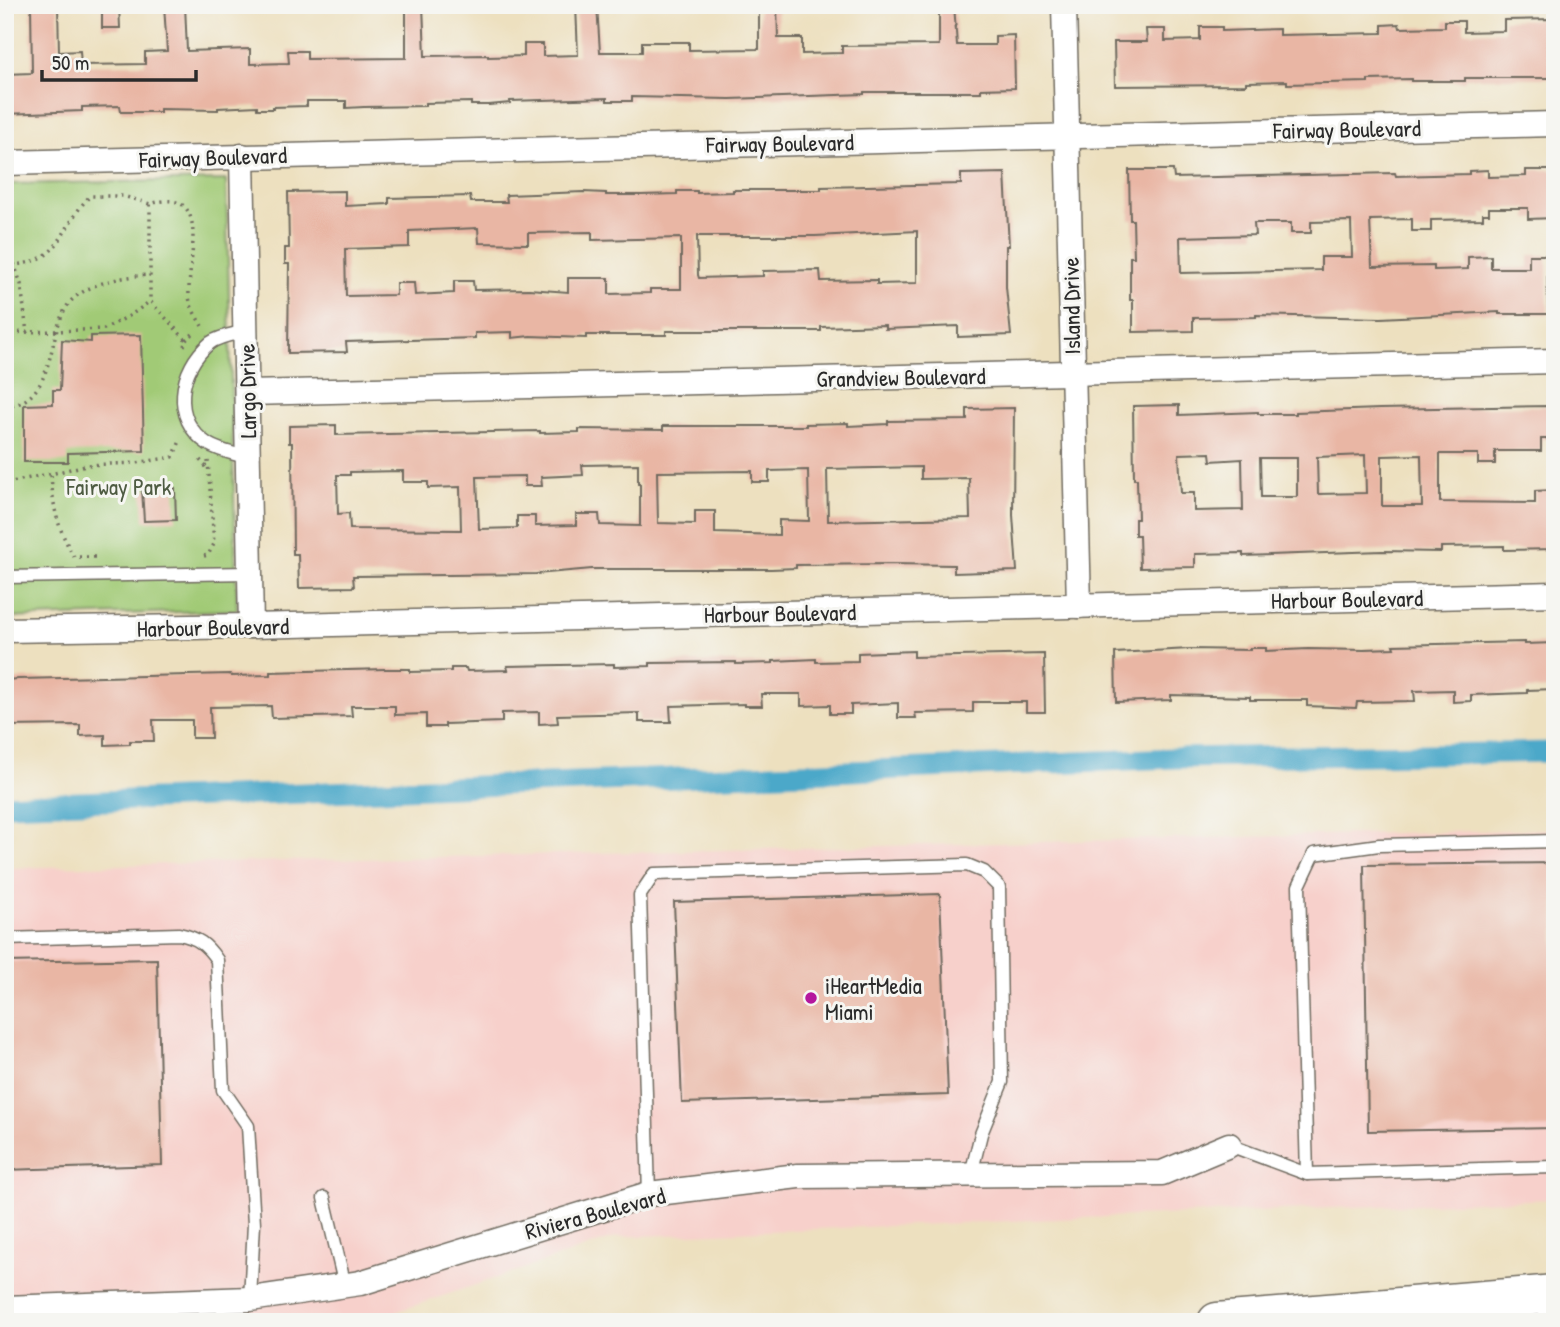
<svg xmlns="http://www.w3.org/2000/svg" width="1560" height="1327" font-family="'Patrick Hand',sans-serif">
<style>
.built{fill:#f7d0cb}
.green{fill:#a1ca76;stroke:#667a50;stroke-width:2}
.lines{fill:none;stroke-linecap:round;stroke-linejoin:round}
.canal{stroke:#4ba8c9;stroke-width:21}
.building{fill:#e9b6a4;fill-rule:evenodd}
.service-casing{stroke:#6f6a5f;stroke-width:15}
.minor-casing{stroke:#6f6a5f;stroke-width:27}
.motorway-casing{stroke:#6f6a5f;stroke-width:41}
.path{stroke:#6f6a5f;stroke-width:3.5;stroke-dasharray:2 5;stroke-linecap:butt}
.service{stroke:#fff;stroke-width:12}
.minor{stroke:#fff;stroke-width:24}
.motorway{stroke:#fff;stroke-width:38}
.poi-dot{fill:#b5179e;stroke:#f6f6f2;stroke-width:2.5}
.labels{text-anchor:middle;dominant-baseline:central;stroke-width:6;stroke-linejoin:round;paint-order:stroke}
.street-label{font-size:23px;fill:#2b2b2b;stroke:#f6f6f2}
.park-label{font-size:23px;fill:#4e5b42;stroke:#f6f6f2}
.poi-label{font-size:23px;fill:#2b2b2b;stroke:#f6f6f2;text-anchor:start}
</style>
<rect width="100%" height="100%" fill="#f6f6f2"/>
<filter id="ink" filterUnits="userSpaceOnUse"><feTurbulence type="fractalNoise" baseFrequency=".0143" numOctaves="2"/><feDisplacementMap in="SourceGraphic" scale="14" xChannelSelector="R" yChannelSelector="G"/><feConvolveMatrix kernelMatrix="1 2 1 2 8 2 1 2 1" color-interpolation-filters="sRGB"/></filter>
<filter id="wash" filterUnits="userSpaceOnUse"><feTurbulence type="fractalNoise" baseFrequency=".00686" numOctaves="4" result="noise"/><feDisplacementMap in="SourceGraphic" scale="28" xChannelSelector="R" yChannelSelector="G"/><feGaussianBlur stdDeviation="1.57" result="paint"/><feColorMatrix in="noise" values="0 0 0 0 0 0 0 0 0 0 0 0 0 0 0 0 0 1.4 0 .05"/><feComposite in="paint" operator="in"/></filter>
<g filter="url(#wash)">
<rect width="100%" height="100%" fill="#ede0bf"/>
<!-- built -->
<path class="built" d="M 1555,829 L 1555,1199 L 617,1237 L 381,1317 L 289,1322 L 5,1322 L 5,868 Z"/>
<!-- green -->
<path class="green" d="M 226,180 L 237,610 L 5,618 L 5,184 Z"/>
<g class="lines">
<!-- canal -->
<path class="canal" d="M 5,805 L 1176,758 L 1555,752"/>
</g>
<g id="blocks">
<!-- building -->
<g class="building">
<path d="M 31,5 L 58,5 L 59,52 L 80,51 L 81,65 L 145,64 L 145,52 L 167,51 L 164,5 L 185,5 L 187,51 L 250,49 L 250,64 L 289,63 L 288,51 L 307,51 L 307,59 L 406,58 L 406,5 L 423,5 L 425,56 L 488,55 L 488,57 L 524,56 L 524,44 L 543,44 L 543,56 L 578,55 L 576,5 L 597,5 L 600,52 L 642,52 L 642,42 L 689,42 L 689,50 L 759,49 L 759,5 L 777,5 L 778,38 L 802,38 L 802,54 L 842,53 L 842,46 L 939,45 L 939,5 L 954,5 L 957,45 L 995,45 L 995,36 L 1014,35 L 1015,88 L 981,89 L 981,92 L 864,92 L 864,94 L 730,99 L 632,97 L 632,101 L 607,101 L 607,98 L 510,101 L 510,103 L 489,105 L 471,105 L 471,102 L 425,103 L 425,106 L 364,107 L 346,108 L 346,101 L 307,101 L 307,106 L 273,107 L 273,109 L 257,109 L 257,106 L 218,108 L 218,110 L 160,109 L 160,112 L 121,112 L 120,106 L 82,107 L 82,111 L 5,114 L 5,74 L 32,73 Z"/>
<path d="M 102,5 L 119,5 L 120,28 L 102,28 Z"/>
<path d="M 1555,19 L 1555,73 L 1551,73 L 1551,78 L 1465,78 L 1465,81 L 1411,81 L 1411,79 L 1368,80 L 1368,82 L 1287,84 L 1287,81 L 1246,82 L 1246,85 L 1115,86 L 1114,42 L 1147,42 L 1146,29 L 1165,29 L 1165,41 L 1200,40 L 1200,27 L 1222,27 L 1222,31 L 1279,29 L 1279,35 L 1382,33 L 1382,25 L 1399,24 L 1400,28 L 1445,27 L 1445,21 L 1464,21 L 1464,32 L 1504,31 L 1504,20 Z"/>
<path d="M 1129,170 L 1173,170 L 1174,178 L 1395,173 L 1396,176 L 1469,174 L 1469,171 L 1488,170 L 1488,177 L 1526,176 L 1526,170 L 1555,170 L 1555,218 L 1528,219 L 1528,208 L 1489,208 L 1489,214 L 1483,214 L 1483,219 L 1431,220 L 1431,231 L 1412,231 L 1412,219 L 1370,220 L 1372,267 L 1434,266 L 1434,270 L 1468,269 L 1468,257 L 1491,256 L 1491,268 L 1529,268 L 1529,255 L 1547,255 L 1548,314 L 1499,314 L 1499,312 L 1381,318 L 1256,315 L 1256,317 L 1193,318 L 1193,331 L 1133,332 L 1133,300 L 1130,300 L 1130,257 L 1134,257 L 1133,220 L 1130,220 ZM 1351,221 L 1352,257 L 1321,257 L 1321,270 L 1181,273 L 1180,237 L 1255,235 L 1254,223 L 1291,223 L 1291,233 L 1311,233 L 1311,222 Z"/>
<path d="M 1005,173 L 1009,246 L 1006,246 L 1006,287 L 1011,335 L 958,337 L 958,326 L 885,329 L 885,325 L 821,327 L 821,331 L 666,331 L 666,335 L 586,335 L 586,338 L 530,336 L 512,338 L 512,332 L 475,333 L 475,338 L 346,342 L 347,352 L 288,353 L 289,264 L 285,264 L 285,248 L 289,248 L 288,192 L 345,191 L 345,206 L 389,204 L 389,198 L 470,196 L 471,202 L 507,202 L 506,195 L 534,194 L 583,192 L 606,193 L 606,195 L 641,195 L 677,194 L 677,191 L 697,191 L 697,193 L 733,192 L 733,190 L 821,190 L 821,187 L 961,184 L 961,174 ZM 478,228 L 479,243 L 528,244 L 528,233 L 592,232 L 592,240 L 681,238 L 681,289 L 650,289 L 650,293 L 609,294 L 609,278 L 568,278 L 568,292 L 529,289 L 474,290 L 473,281 L 454,281 L 454,293 L 415,295 L 414,283 L 396,283 L 396,295 L 346,296 L 345,249 L 409,247 L 409,231 ZM 917,231 L 917,283 L 877,284 L 877,280 L 821,281 L 820,270 L 763,271 L 763,276 L 699,278 L 698,275 L 697,236 L 815,236 Z"/>
<path d="M 141,335 L 144,451 L 68,453 L 68,462 L 24,462 L 24,405 L 53,404 L 53,390 L 60,390 L 62,340 L 91,342 L 91,336 Z"/>
<path d="M 1179,405 L 1179,415 L 1258,412 L 1258,414 L 1296,414 L 1296,412 L 1380,409 L 1551,406 L 1552,439 L 1541,439 L 1541,451 L 1495,451 L 1495,464 L 1478,464 L 1478,454 L 1440,454 L 1440,502 L 1535,503 L 1535,491 L 1554,490 L 1555,549 L 1504,550 L 1504,546 L 1441,547 L 1441,552 L 1382,551 L 1243,556 L 1243,553 L 1195,554 L 1195,567 L 1140,568 L 1139,535 L 1135,535 L 1135,519 L 1138,519 L 1137,479 L 1134,479 L 1133,406 ZM 1210,453 L 1211,461 L 1242,459 L 1243,510 L 1194,511 L 1194,493 L 1181,493 L 1179,454 ZM 1365,455 L 1366,493 L 1318,494 L 1317,457 ZM 1421,455 L 1422,506 L 1382,506 L 1382,456 ZM 1260,458 L 1297,458 L 1297,497 L 1261,497 Z"/>
<path d="M 1014,408 L 1013,515 L 1017,571 L 954,573 L 954,565 L 892,564 L 796,565 L 796,568 L 771,569 L 592,569 L 536,574 L 353,576 L 354,587 L 299,588 L 298,554 L 293,554 L 292,443 L 289,443 L 289,426 L 336,425 L 336,435 L 540,431 L 540,433 L 579,432 L 579,429 L 663,430 L 663,426 L 806,426 L 806,424 L 848,423 L 848,426 L 888,424 L 888,421 L 967,420 L 967,409 ZM 638,464 L 638,484 L 640,484 L 640,526 L 600,525 L 599,514 L 576,514 L 576,525 L 535,526 L 535,516 L 517,516 L 517,528 L 479,529 L 477,477 L 525,476 L 525,486 L 542,486 L 541,477 L 583,475 L 582,465 ZM 921,467 L 921,479 L 969,478 L 970,518 L 828,521 L 827,469 ZM 808,470 L 809,521 L 779,520 L 779,535 L 715,533 L 715,511 L 695,511 L 695,524 L 658,523 L 657,472 L 752,471 L 752,482 L 769,482 L 769,471 ZM 403,471 L 403,482 L 428,482 L 428,488 L 460,487 L 461,530 L 350,529 L 349,513 L 338,514 L 337,475 L 350,475 L 350,472 Z"/>
<path d="M 175,488 L 176,520 L 144,521 L 142,489 Z"/>
<path d="M 1525,642 L 1525,644 L 1555,643 L 1555,689 L 1527,690 L 1527,693 L 1471,695 L 1471,701 L 1453,702 L 1453,690 L 1414,691 L 1415,701 L 1357,702 L 1356,708 L 1307,706 L 1307,700 L 1250,700 L 1250,697 L 1171,695 L 1171,700 L 1116,702 L 1115,653 L 1190,649 L 1250,650 L 1250,648 L 1266,648 L 1266,651 L 1308,649 L 1364,650 L 1364,649 L 1394,648 L 1393,645 Z"/>
<path d="M 914,651 L 914,657 L 1044,654 L 1045,712 L 1026,712 L 1026,702 L 973,702 L 973,712 L 915,713 L 916,718 L 898,718 L 898,703 L 851,705 L 851,714 L 830,714 L 830,705 L 801,706 L 801,694 L 761,694 L 762,706 L 745,706 L 745,704 L 670,706 L 671,722 L 639,722 L 639,713 L 557,715 L 558,723 L 539,724 L 539,712 L 502,713 L 502,722 L 445,724 L 445,727 L 426,727 L 426,714 L 395,715 L 395,706 L 351,706 L 352,716 L 272,718 L 271,706 L 210,707 L 211,738 L 192,738 L 192,720 L 153,720 L 154,741 L 130,741 L 130,744 L 105,745 L 105,735 L 80,736 L 80,725 L 5,726 L 5,680 L 19,679 L 230,674 L 231,676 L 270,675 L 270,672 L 386,669 L 410,669 L 410,672 L 451,671 L 451,668 L 466,668 L 467,671 L 508,670 L 507,666 L 614,664 L 614,667 L 650,666 L 650,663 L 736,662 L 736,664 L 773,663 L 773,661 L 816,659 L 816,662 L 858,661 L 858,653 Z"/>
<path d="M 1555,863 L 1555,1128 L 1368,1131 L 1364,865 Z"/>
<path d="M 940,894 L 948,1095 L 682,1103 L 674,902 Z"/>
<path d="M 157,959 L 162,1165 L 5,1170 L 5,962 Z"/>
</g>
</g>
</g>
<g filter="url(#ink)">
<use href="#blocks" fill-opacity="0" stroke="#6f6a5f" stroke-width="2"/>
<g class="lines">
<defs>
<g id="service">
<path d="M 246,331 C 235,334 219,336 210,343 C 179,369 170,419 208,444 C 219,451 236,454 249,458"/>
<path d="M 5,577 L 250,573"/>
<path d="M 5,939 L 179,934 C 198,938 206,944 217,960 L 223,1090 L 248,1126 L 254,1224 L 250,1299"/>
<path d="M 1229,1145 L 1307,1174 L 1555,1167"/>
<path d="M 1307,1174 L 1299,886 L 1314,854 L 1379,845 L 1555,841"/>
<path d="M 649,1194 L 640,895 L 654,874 L 967,865 L 984,872 L 999,887 L 1002,1082 L 981,1134 L 971,1174"/>
<path d="M 324,1198 L 345,1286"/>
</g>
<g id="minor">
<path d="M 1064,5 L 1079,606"/>
<path d="M 242,156 L 251,626"/>
<path d="M 5,163 L 1555,124"/>
<path d="M 248,393 L 1555,361"/>
<path d="M 5,630 L 251,626 L 1555,594"/>
<path d="M 5,1308 L 250,1299 L 360,1283 L 649,1194 L 798,1176 L 1162,1173 L 1229,1145"/>
</g>
<path id="motorway" d="M 1217,1322 L 1555,1294"/>
</defs>
<!-- service casing -->
<use href="#service" class="service-casing"/>
<!-- minor casing -->
<use href="#minor" class="minor-casing"/>
<!-- motorway casing -->
<use href="#motorway" class="motorway-casing"/>
<!-- path -->
<g class="path">
<path d="M 5,237 L 21,284 L 27,333"/>
<path d="M 5,265 C 64,265 57,230 90,196 L 123,196 L 150,204"/>
<path d="M 5,333 L 104,329 L 131,315 L 149,302"/>
<path d="M 186,340 L 194,333"/>
<path d="M 184,346 L 186,340 L 150,301 L 150,204 C 214,184 187,262 189,296 C 190,307 197,317 202,326 L 200,328"/>
<path d="M 5,407 C 61,400 44,326 73,299 C 92,282 125,276 150,275"/>
<path d="M 200,460 L 207,468"/>
<path d="M 7,483 L 53,473"/>
<path d="M 204,556 L 208,555 L 214,544 L 208,461"/>
<path d="M 95,557 L 74,557 C 57,527 53,508 51,474 L 86,465 L 136,463 L 173,457 L 181,439"/>
</g>
<!-- service -->
<use href="#service" class="service"/>
<!-- minor -->
<use href="#minor" class="minor"/>
<!-- motorway -->
<use href="#motorway" class="motorway"/>
</g>
</g>
<!-- markers -->
<circle class="poi-dot" cx="811" cy="998" r="7"/>
<g class="labels">
<!-- street labels -->
<g class="street-label">
<text transform="translate(1347 129) rotate(-1)">Fairway Boulevard</text>
<text transform="translate(780 143) rotate(-1)">Fairway Boulevard</text>
<text transform="translate(213 157) rotate(-2)">Fairway Boulevard</text>
<text transform="translate(1071 306) rotate(-91)">Island Drive</text>
<text transform="translate(901 377) rotate(-1)">Grandview Boulevard</text>
<text transform="translate(247 391) rotate(-91)">Largo Drive</text>
<text transform="translate(1347 599) rotate(-1)">Harbour Boulevard</text>
<text transform="translate(780 613) rotate(-1)">Harbour Boulevard</text>
<text transform="translate(213 627) rotate(-1)">Harbour Boulevard</text>
<text transform="translate(595 1213) rotate(-15)">Riviera Boulevard</text>
</g>
<!-- park labels -->
<g class="park-label">
<text x="119" y="486">Fairway Park</text>
</g>
<!-- poi labels -->
<g class="poi-label">
<text x="825" y="985">iHeartMedia<tspan x="825" dy="26">Miami</tspan></text>
</g>
</g>
<!-- margin -->
<rect width="1560" height="1327" fill="none" stroke="#f6f6f2" stroke-width="28"/>
<!-- scale -->
<path d="M42 70v10h154v-10" fill="none" stroke="#2b2b2b" stroke-width="3.5"/>
<text x="52" y="70" font-size="21" fill="#2b2b2b" stroke="#f6f6f2" stroke-width="5" paint-order="stroke">50 m</text>
</svg>
